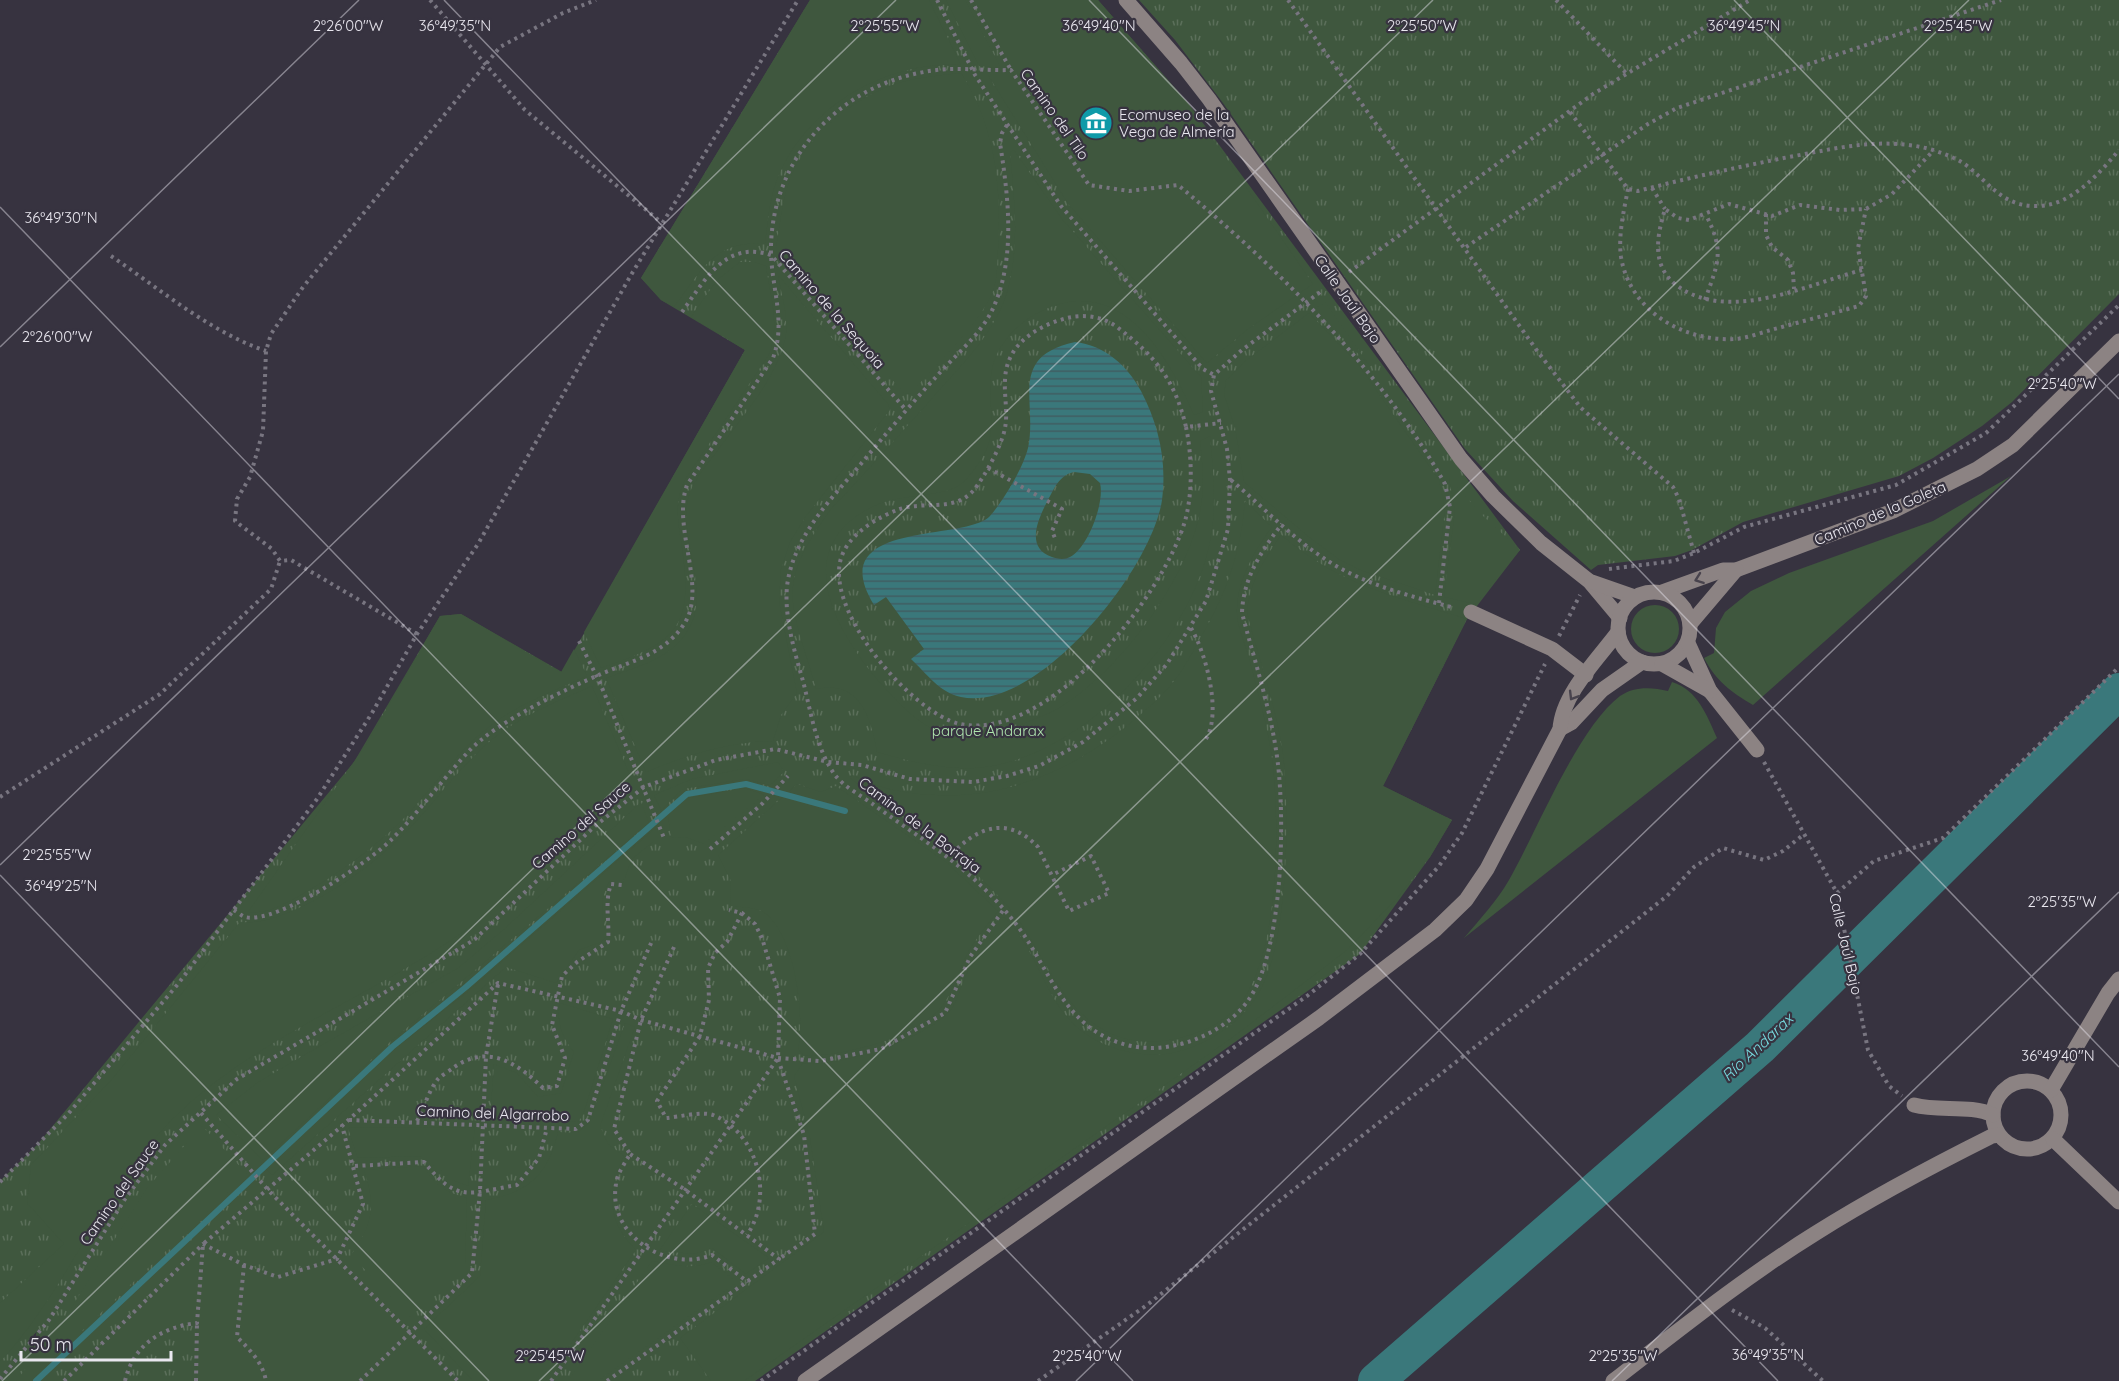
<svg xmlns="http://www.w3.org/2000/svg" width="2119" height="1381" font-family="Quicksand,sans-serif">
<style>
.park{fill:url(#park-tufts)}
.garden{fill:#3f573e}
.water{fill:url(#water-rules);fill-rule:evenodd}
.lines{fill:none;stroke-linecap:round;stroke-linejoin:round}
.stream{stroke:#3a787b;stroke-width:6}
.river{stroke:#3a787b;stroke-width:36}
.path{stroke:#787580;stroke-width:4;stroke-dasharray:3 4.5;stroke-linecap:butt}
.minor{stroke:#8c8383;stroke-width:15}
.oneway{stroke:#48434d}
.ticks{fill:none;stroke:#e9e7ef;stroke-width:1.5;stroke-opacity:0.45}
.labels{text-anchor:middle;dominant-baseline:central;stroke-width:4.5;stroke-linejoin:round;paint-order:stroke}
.street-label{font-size:15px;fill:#e9e7ef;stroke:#373340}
.poi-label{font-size:15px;fill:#e9e7ef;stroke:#373340;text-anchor:start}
.park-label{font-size:15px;fill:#afe5ae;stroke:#373340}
.water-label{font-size:16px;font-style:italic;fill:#77dadf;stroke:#373340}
.ticks-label{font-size:15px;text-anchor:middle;fill:#e9e7ef;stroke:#373340;stroke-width:4.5;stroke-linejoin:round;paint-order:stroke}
</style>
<defs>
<pattern id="park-tufts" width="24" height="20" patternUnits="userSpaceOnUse" patternTransform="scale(1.5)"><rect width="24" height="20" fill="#3f573e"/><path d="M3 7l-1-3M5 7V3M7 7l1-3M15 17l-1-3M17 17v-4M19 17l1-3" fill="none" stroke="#5b6f5a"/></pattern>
<pattern id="water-rules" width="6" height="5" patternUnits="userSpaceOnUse" patternTransform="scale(1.5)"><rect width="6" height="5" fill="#3a787b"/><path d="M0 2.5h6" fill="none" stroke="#405e62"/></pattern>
</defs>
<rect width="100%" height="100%" fill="#373340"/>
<!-- park -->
<g class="park">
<path d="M 810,0 L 1098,0 L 1188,103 L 1520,550 L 1467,619 L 1383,786 L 1452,820 L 1430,857 L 1360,954 L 755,1381 L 0,1381 L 0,1181 L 37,1145 L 354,762 L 440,616 L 461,614 L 562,672 L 745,350 L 661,300 L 641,278 Z"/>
<path d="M 1139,0 L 2119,0 L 2119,294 L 2012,402 L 1982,426 L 1933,458 L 1899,476 L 1743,522 L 1692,550 L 1675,556 L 1598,565 L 1591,570 L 1513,501 L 1465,449 L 1223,103 L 1175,40 Z"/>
</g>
<!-- garden -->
<g class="garden">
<path d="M 810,0 L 929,0 L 961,65 C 886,60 804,108 777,180 C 769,200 768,222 765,243 C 713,241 702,270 674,307 L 661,300 L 641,278 Z"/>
<path d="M 946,0 L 965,0 L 1001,68 L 979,66 Z"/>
<path d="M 972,0 L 1098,0 L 1188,103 L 1313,284 L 1248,329 L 1207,363 L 1069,205 L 988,75 L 1014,75 Z"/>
<path d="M 961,73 C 995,125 1002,188 998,250 C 997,262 998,278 993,291 C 981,323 933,367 910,394 L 904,393 L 776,247 C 780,225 782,201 790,179 C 807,134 856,95 902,82 C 921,77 941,75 961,73 Z"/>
<path d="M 1014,150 L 1062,219 L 1201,377 L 1203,412 L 1194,415 C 1169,357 1122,275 1046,309 C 1026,317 1006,335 997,354 C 981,387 1002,427 982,458 C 976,467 967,481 958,486 C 941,497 899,494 874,506 C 786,548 837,635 884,687 C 903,708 924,730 953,736 C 979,742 1002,734 1025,723 C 1036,718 1049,714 1059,708 C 1118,672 1181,588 1198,521 C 1205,495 1203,468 1200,441 L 1210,436 C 1214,477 1218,518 1206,558 C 1179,652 1077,761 975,768 C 943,770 908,761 877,752 C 871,718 860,679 816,689 C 809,661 796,631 793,603 C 789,568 812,536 831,509 C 864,475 895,439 927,404 C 957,369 996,334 1008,289 C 1020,244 1014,197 1010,152 Z"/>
<path d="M 740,262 L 754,262 L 766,266 C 770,295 781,328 768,356 L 686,478 C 675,499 677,518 681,541 C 694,626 681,641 601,668 L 584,632 L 745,350 L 691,317 L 717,280 Z"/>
<path d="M 778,275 L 888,404 L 890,410 L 806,516 L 790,542 L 781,569 L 779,602 L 797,693 L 781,715 L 773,741 C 728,742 688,755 646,772 L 606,678 C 634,668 667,660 685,635 C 716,591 674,538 690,492 C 696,477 708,463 718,450 C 740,419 782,372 786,333 C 788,314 781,293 778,275 Z"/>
<path d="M 1325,302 L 1369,365 L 1315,309 Z"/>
<path d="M 1309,313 L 1358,364 L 1439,480 L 1445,509 L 1435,595 L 1363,571 L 1340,560 L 1309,537 L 1244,482 L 1235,427 L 1224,395 L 1226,380 L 1248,359 Z"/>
<path d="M 2011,476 L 1753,705 C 1731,692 1716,681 1704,658 L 1714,653 L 1716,628 L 1725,612 L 1751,591 L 1789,573 L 1933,521 Z"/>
<path d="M 1449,478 L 1483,516 L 1520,550 L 1475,604 L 1444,597 L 1455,511 Z"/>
<path d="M 1245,501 L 1272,527 C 1254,551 1238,579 1237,609 C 1236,625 1245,643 1249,658 C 1259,698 1271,736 1274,777 C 1279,838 1278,948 1243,1000 C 1227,1022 1200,1034 1174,1039 C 1143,1046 1114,1040 1089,1020 C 1053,991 1039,944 1010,909 C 966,856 904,818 850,778 L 852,775 C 879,789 907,794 936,795 C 1025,799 1100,755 1162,695 C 1176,681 1187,663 1196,646 C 1225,597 1240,558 1245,501 Z"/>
<path d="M 1281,535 C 1341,586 1394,596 1467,619 L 1383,786 L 1452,820 L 1430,857 L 1397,898 L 1347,950 L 1233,1037 L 744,1381 L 711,1381 L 680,1338 L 824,1232 L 810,1138 L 794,1076 L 803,1063 C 836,1069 932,1037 952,1008 C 957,1001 959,991 963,983 C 972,961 983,935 999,918 L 1004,917 C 1039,950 1044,1003 1083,1032 C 1115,1055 1159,1062 1195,1046 C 1223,1034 1248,1015 1262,987 C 1288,936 1290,811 1283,754 C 1276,706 1259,659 1247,613 C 1249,582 1264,560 1281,535 Z"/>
<circle cx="1655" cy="629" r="24"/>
<path d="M 461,614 L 561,672 L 574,649 L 587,676 C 556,690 521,703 493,724 C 458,749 435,786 405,817 C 374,849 338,874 299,896 C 284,904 265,915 248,912 L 365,746 L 440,616 Z"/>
<path d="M 1672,682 C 1698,690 1707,716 1717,738 L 1464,938 C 1480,919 1497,901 1509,880 C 1537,831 1577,729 1620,696 C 1634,686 1652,687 1668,691 Z"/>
<path d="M 592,686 L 632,780 C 591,813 553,850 514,886 C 497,901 481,919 463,932 C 372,996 262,1035 180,1112 C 104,1183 70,1287 0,1362 L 0,1303 L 64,1244 L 27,1203 L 31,1165 L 113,1078 L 240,922 C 262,924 281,916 301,907 C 338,890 372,865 402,836 C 435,804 461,763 499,734 C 527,713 561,700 592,686 Z"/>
<path d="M 778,762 L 784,772 L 770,785 L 745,779 L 683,789 L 661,810 L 654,795 L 692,779 Z"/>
<path d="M 797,784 L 821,792 L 836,786 L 946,862 L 998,911 C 989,922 979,935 971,947 C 960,966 955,988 943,1005 C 918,1038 844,1056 804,1056 L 798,1049 C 805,1015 795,931 762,911 C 753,907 739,907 730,906 L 731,881 L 718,855 Z"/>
<path d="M 745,788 L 764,795 L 704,844 L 688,838 L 671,837 L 668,817 L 689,798 Z"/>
<path d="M 641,802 L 649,823 L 390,1042 L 263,1160 L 216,1115 L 257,1083 L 299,1058 L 458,968 L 502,931 Z"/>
<path d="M 653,830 L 653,842 L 632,859 L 622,885 L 610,881 C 599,897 601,919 607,936 L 601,942 L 579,950 L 556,983 L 506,967 L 272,1175 L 265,1168 L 384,1057 L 466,993 Z"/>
<path d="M 560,1003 L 613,1019 L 583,1115 L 578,1122 L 490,1120 L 494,1064 L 517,1073 L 538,1097 L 561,1093 L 574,1052 C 562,1037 556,1022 560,1003 Z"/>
<path d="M 625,1023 L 635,1027 L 600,1126 L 608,1144 L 624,1156 C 606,1191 607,1222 636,1250 L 545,1381 L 473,1381 L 424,1329 L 480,1276 L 486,1200 C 529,1192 548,1175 558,1132 L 577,1133 L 589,1123 Z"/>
<path d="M 202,1126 L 247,1174 L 29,1381 L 16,1381 L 61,1324 L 147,1188 Z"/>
<path d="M 475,1127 L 468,1186 L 452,1180 L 423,1156 L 358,1158 L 348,1128 Z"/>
<path d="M 423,1166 C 435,1185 445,1192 467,1198 L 465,1264 L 410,1317 L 351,1255 C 373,1224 376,1206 364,1170 Z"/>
<path d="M 692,1204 L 769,1258 L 746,1274 L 712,1248 L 695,1254 L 659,1251 Z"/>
<path d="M 203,1244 L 244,1265 L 278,1277 L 337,1259 L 458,1381 L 196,1381 L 197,1323 C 162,1327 133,1345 125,1381 L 64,1381 Z"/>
<path d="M 652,1261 C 672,1265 692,1270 711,1262 L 737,1282 L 598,1381 L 568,1381 Z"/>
</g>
<!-- water -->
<path class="water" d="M 1075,342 C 1104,345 1127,365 1141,391 C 1159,426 1167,461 1162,500 C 1152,569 1038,713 961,697 C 940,693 926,673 911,659 L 924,649 L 886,597 L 874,605 C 821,519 967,542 990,516 C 1004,500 1023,468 1028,448 C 1038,401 1007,357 1075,342 ZM 1074,472 L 1090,474 L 1100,483 C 1105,502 1088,548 1070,557 C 1065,560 1057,559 1052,557 C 1025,548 1038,519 1047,502 C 1054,489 1059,475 1074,472 Z"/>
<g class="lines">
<!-- stream -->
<path class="stream" d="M 36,1381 L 392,1047 L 466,987 L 687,794 L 746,784 L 845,811"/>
<!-- river -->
<path class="river" d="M 1376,1381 L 1760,1047 L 2119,691"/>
<!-- path -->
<g class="path">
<path d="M 430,0 L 525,110 L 662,223"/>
<path d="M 937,0 L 975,75 L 1061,206 L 1203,369 L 1214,375"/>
<path d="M 971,0 L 1011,70"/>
<path d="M 1288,0 L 1538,352 L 1581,408 L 1673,487 L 1679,499 L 1694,553"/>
<path d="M 1556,0 L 1626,73"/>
<path d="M 1570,112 L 1628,189 L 1638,191 C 1688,178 1738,167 1789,157 C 1838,148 1885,136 1933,150 C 1945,154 1956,158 1966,165 C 1989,183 2003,206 2035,206 C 2070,207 2098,175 2119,150"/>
<path d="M 1007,125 L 1002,133 L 1000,143 C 1008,195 1016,256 994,306 C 983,333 955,355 936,377 C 910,405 885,435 860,465 C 832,498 799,531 789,575 C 781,607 794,650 803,681 C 811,712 816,749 835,775 C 844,787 862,796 874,805 C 906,828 939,849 968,874 C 989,892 1008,912 1024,935 C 1052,977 1067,1026 1120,1043 C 1147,1052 1176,1048 1201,1037 C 1219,1029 1235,1018 1247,1002 C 1284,953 1286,810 1276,750 C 1269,704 1254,659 1242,613 C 1243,579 1261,551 1282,524"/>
<path d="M 1652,188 L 1665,209"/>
<path d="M 1628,189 C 1624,210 1618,235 1621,257 C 1630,311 1683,342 1736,339 C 1747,338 1760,333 1771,330 C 1800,322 1830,314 1859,306 L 1866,296 L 1858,248 L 1866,209"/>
<path d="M 1766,214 L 1766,235 L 1772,247 L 1788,260 L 1793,273 L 1794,289"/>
<path d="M 1466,247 L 1648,124 L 1677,108 L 2001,0"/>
<path d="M 111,256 C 160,289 210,332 266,351"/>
<path d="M 1862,270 C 1806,285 1728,324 1676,285 C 1651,265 1657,236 1665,209 L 1678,218 L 1689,220 L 1729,204 L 1772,216 L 1800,205 L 1840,210 L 1866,209 L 1892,194 L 1934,150"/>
<path d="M 1349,272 L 1593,94 L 1750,0"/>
<path d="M 1705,300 C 1718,263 1725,252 1706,215"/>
<path d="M 682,312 C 705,280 725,240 771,255 L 906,410"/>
<path d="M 1186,427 C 1192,456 1193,492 1185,521 C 1163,596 1049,742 960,724 C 912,714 816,603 844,551 C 854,531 880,516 900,509 C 924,501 954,512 973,491 C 984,478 1002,445 1005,428 C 1008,413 1004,395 1005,380 C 1006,344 1037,326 1067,318 C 1084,314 1102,316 1117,327 C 1155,356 1175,380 1186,427 L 1221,423"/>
<path d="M 988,468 L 1062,509 L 1052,531 L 1055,538"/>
<path d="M 1231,480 C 1261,505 1289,535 1322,557 C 1361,584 1410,596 1455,608"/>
<path d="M 1609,569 L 1674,561 L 1694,553 L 1744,527 L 1896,485 L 1986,433 L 2119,305"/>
<path d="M 1191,628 C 1206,653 1222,713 1206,739"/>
<path d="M 417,634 L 291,560 L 280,561 L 272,549 L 235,521 L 237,499 L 250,477 L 263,431 L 266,351 L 271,334 L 303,287 L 500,47 L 563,13 L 596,0"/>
<path d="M 1559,636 L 1580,595"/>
<path d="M 579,641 L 600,683 L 664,838"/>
<path d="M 1764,762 L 1837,893 L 1868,1050 L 1889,1086 L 1902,1096"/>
<path d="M 0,797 L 160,694 L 271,589 L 280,561"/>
<path d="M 710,849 L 763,803 L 788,776"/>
<path d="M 952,854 C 978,826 1009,816 1038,847 L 1069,911 L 1109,893 L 1091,856 L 1052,875"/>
<path d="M 1837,893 L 1874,861 L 1943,838 L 2119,667"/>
<path d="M 234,910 C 237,912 242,916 245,917 C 276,925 369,862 391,840 C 419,812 442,780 469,751 C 496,722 564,690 601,674 C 631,661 662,655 682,627 C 710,591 671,529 687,485 L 773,358 C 787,320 770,285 771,246 C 773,158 838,87 924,72 C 952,66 982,71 1011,70 L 1089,185 L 1129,191 L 1178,185 C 1278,268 1381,370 1445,484 L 1450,507 L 1439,603"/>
<path d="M 742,913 L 727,942 L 715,953 L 708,968 L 709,1000 L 700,1036 L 657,1101 L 666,1118 C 679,1117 701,1111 713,1115 C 758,1133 774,1196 747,1235"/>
<path d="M 674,947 L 641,1020 L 614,1129 L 630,1154 C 625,1163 617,1174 616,1184 C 607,1235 667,1273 712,1255 L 748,1282"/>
<path d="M 778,1059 L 804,1135 L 815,1234 L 779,1259"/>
<path d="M 201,1113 L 269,1191 L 458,1381"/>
<path d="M 349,1120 L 576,1129 L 588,1120 L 621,1011 L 652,941"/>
<path d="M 417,1121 C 424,1108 429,1090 438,1079 C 442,1075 449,1071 453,1068 C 488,1043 517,1063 543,1088 L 557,1086 L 565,1058 L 552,1025 L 562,976 L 577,962 L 608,942 C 610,921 604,904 611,884 L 622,885"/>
<path d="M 355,1166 L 424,1162 C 458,1204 469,1193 517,1185 L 539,1158 L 547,1128"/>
<path d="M 0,1182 L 68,1114 L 178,984 L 317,799 L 372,713 L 417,634 L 478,544 L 631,275 L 798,0"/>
<path d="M 244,1265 L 237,1337 C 250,1350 263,1363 266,1381"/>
<path d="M 1732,1310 L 1765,1328 L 1823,1381"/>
<path d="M 0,1379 L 49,1320 L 125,1199 L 165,1145 L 237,1079 L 474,940 L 595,826 L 644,787 L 716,760 L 775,749 L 828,762 L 862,765 L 910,779 L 973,782 L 1007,776 L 1039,766 L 1083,742 L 1137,698 L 1167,664 L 1206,601 L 1228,529 L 1230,480 L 1227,449 L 1211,391 L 1214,375 L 1242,350 L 1323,290"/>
<path d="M 64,1381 L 203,1244 L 244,1265 L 278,1277 L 337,1259 L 363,1204 L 342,1126 L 498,983 L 621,1011 L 641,1020 L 778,1058 L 820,1061 L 881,1049 L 945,1013 L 970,957 L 1004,909"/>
<path d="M 125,1381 C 133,1345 162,1327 197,1323 L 203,1244 L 342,1126"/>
<path d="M 196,1381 L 197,1323"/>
<path d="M 360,1381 L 472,1273 L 480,1191 L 486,1056 L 498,984"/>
<path d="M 551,1381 L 778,1058 L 780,998 L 762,938 L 755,924 L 742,913 L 729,910"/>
<path d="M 607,1381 L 779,1259 L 684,1189 L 630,1154"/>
<path d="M 761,1381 L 1307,996 L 1360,954 L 1439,866 L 1462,833 L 1545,664"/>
<path d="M 1038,1381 L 1147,1305 L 1667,896 L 1694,867 L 1723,848 L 1764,860 L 1783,851 L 1803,835"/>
</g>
<!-- minor -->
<g class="minor">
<path d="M 1126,0 L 1181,63 L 1209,99 L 1461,459 L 1493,496 L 1541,543 L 1589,581 L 1620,618"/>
<path d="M 1592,582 L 1635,597"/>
<path d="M 1662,592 L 1723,570 L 1736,570 L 1893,511 L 1977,469 L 2013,445 L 2119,341"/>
<circle cx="1654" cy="628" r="36"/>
<path d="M 1471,612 L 1552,649 L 1586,675"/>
<path d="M 1691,623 L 1736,570"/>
<path d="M 1688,643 L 1710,691 L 1757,750"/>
<path d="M 1662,664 L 1710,691"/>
<path d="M 1560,729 L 1571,723 L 1602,690 L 1642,662"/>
<circle cx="2027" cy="1115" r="34"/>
<path d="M 2051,1090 L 2108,993 L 2119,979"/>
<path d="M 1914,1105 C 1939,1112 1970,1104 1993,1115"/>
<path d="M 2053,1139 L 2119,1202"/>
<path d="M 805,1381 L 1319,1018 L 1435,930 L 1466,900 L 1487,869 L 1560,729 C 1562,694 1598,659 1618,632"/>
<path d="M 1613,1381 C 1679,1330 1745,1277 1816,1233 C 1873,1197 1932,1166 1992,1136 L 1999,1135"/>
</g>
</g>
<!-- one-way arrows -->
<defs><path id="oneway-chevron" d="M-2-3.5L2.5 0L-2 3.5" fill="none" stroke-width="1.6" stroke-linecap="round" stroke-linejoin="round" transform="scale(1.5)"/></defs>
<g class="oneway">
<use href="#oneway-chevron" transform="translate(1699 579) rotate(160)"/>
<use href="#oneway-chevron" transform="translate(1573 696) rotate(121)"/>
</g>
<!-- ticks -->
<path class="ticks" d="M 444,0 L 1778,1381M 1089,0 L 2119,1067M 1734,0 L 2119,399M 0,207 L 1133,1381M 0,347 L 359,0M 0,865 L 896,0M 0,875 L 489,1381M 2,1381 L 1433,0M 539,1381 L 1969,0M 1076,1381 L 2119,374M 1612,1381 L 2119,892"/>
<!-- icons -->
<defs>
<symbol id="museum-disc" viewBox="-11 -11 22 22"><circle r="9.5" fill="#0f9aa8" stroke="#373340"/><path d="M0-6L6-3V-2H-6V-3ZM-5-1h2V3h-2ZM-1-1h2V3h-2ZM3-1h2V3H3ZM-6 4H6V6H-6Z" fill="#fff"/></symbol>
</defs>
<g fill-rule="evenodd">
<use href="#museum-disc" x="1077" y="104" width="38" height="38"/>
</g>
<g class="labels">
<!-- street labels -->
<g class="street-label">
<text transform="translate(1055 114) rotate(55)">Camino del Tilo</text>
<text transform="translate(1348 299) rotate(55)">Calle Jaúl Bajo</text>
<text transform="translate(832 309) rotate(49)">Camino de la Sequoia</text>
<text transform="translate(1880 513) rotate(-23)">Camino de la Goleta</text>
<text transform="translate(581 825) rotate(-41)">Camino del Sauce</text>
<text transform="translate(920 825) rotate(37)">Camino de la Borraja</text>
<text transform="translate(1846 944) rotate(77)">Calle Jaúl Bajo</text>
<text transform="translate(493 1113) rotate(2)">Camino del Algarrobo</text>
<text transform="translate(119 1192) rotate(-55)">Camino del Sauce</text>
</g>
<!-- poi labels -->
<g class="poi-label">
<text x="1119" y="114">Ecomuseo de la<tspan x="1119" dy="17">Vega de Almería</tspan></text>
</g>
<!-- park labels -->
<g class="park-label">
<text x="988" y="730">parque Andarax</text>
</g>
<!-- water labels -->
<g class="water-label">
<text transform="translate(1757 1047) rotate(-43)">Río Andarax</text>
</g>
</g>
<g class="ticks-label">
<text x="348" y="31">2°26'00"W</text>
<text x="885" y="31">2°25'55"W</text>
<text x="1422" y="31">2°25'50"W</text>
<text x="1958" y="31">2°25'45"W</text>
<text x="455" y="31">36°49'35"N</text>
<text x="1099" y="31">36°49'40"N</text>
<text x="1744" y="31">36°49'45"N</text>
<text x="61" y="223">36°49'30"N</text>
<text x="57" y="342">2°26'00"W</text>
<text x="2062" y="389">2°25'40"W</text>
<text x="57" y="860">2°25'55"W</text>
<text x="61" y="891">36°49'25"N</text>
<text x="2062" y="907">2°25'35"W</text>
<text x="2058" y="1061">36°49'40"N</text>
<text x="1768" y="1360">36°49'35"N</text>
<text x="550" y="1361">2°25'45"W</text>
<text x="1087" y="1361">2°25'40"W</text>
<text x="1623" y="1361">2°25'35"W</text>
</g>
<!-- scale -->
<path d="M21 1351v9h150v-9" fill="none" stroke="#e9e7ef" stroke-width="3"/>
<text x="30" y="1351" font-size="18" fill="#e9e7ef" stroke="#373340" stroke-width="4.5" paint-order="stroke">50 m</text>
</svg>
